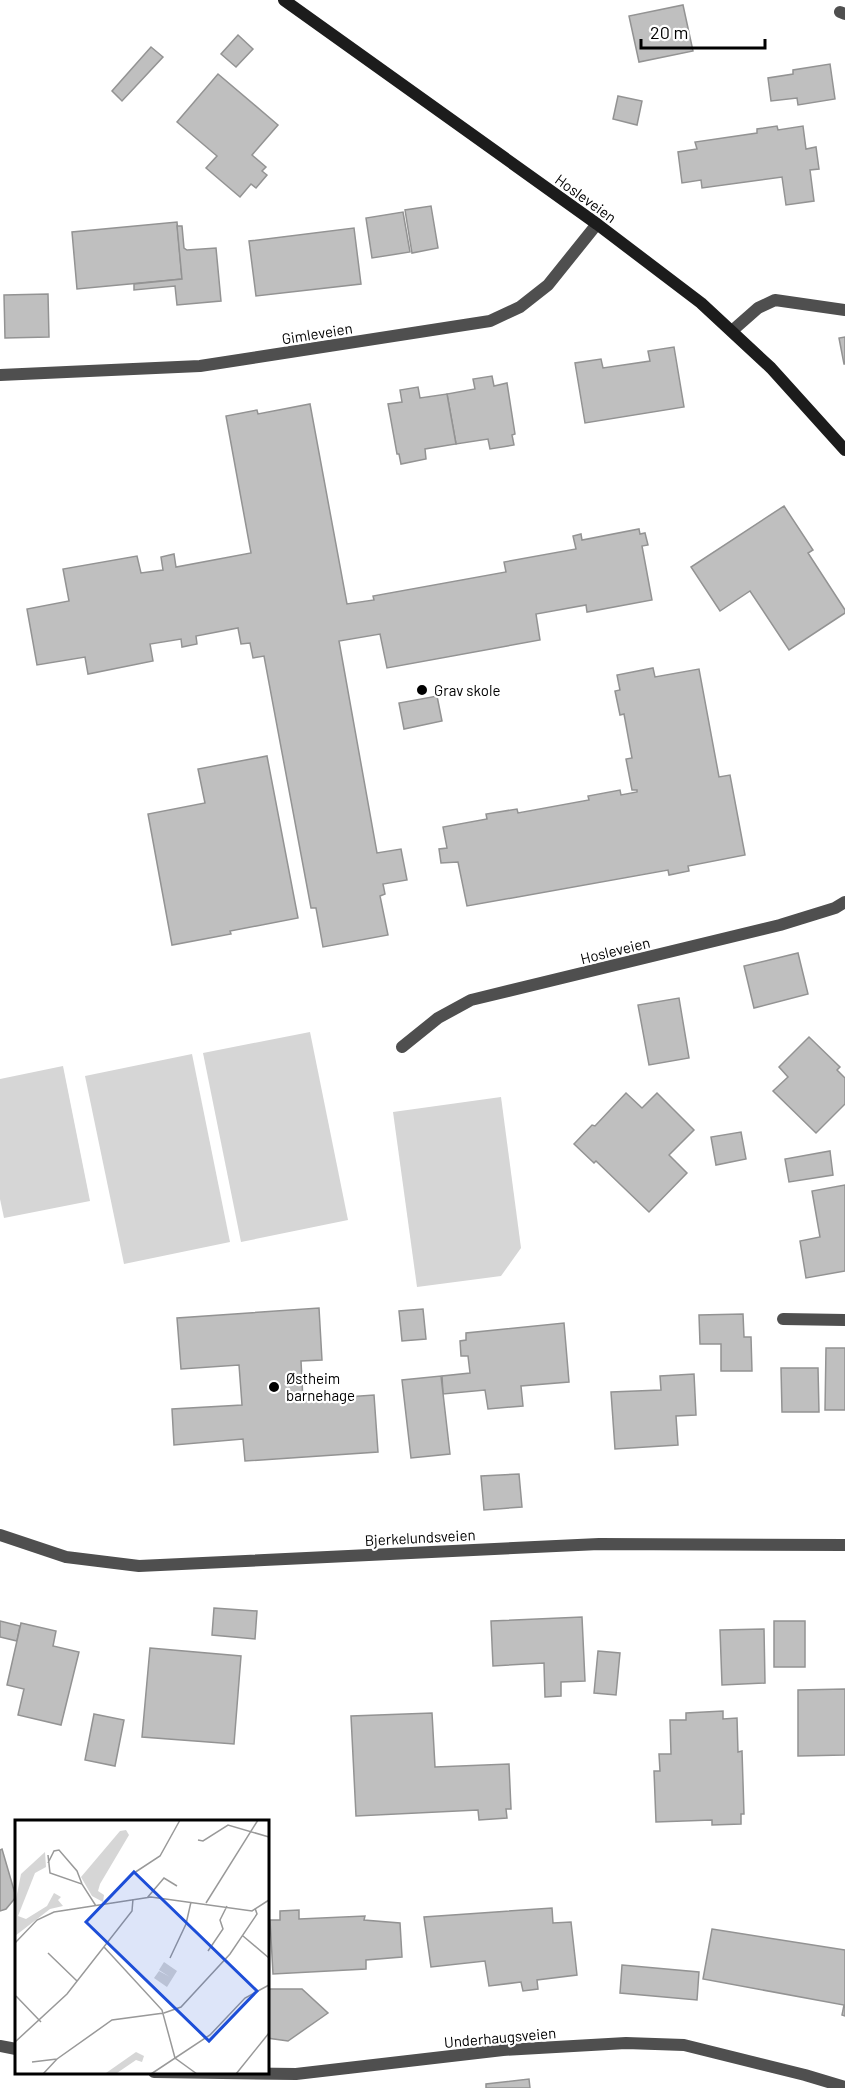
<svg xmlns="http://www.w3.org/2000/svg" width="845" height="2088" font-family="Barlow,sans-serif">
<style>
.green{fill:#d6d6d6}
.building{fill:#bfbfbf;stroke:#939393;stroke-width:1.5}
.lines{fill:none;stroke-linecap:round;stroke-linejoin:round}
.lane{stroke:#4f4f4f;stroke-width:12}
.street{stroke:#4f4f4f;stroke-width:12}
.secondary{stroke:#1c1c1c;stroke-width:12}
.poi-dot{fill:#000;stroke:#fff;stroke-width:2}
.labels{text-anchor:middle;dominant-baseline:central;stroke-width:4.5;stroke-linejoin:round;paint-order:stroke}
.street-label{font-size:15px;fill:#000;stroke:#fff}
.poi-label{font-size:15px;fill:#000;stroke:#fff;text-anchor:start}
.inset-road{fill:none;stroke:#999;stroke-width:1.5}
.view{fill:#1d4ed8;fill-opacity:0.15;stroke:#1d4ed8;stroke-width:3}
.inset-edge{fill:none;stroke:#000;stroke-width:3}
</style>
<rect width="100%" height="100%" fill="#fff"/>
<!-- green -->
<g class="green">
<path d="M 310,1032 L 348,1220 L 241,1242 L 203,1053 Z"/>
<path d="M 192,1054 L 230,1242 L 124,1264 L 85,1076 Z"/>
<path d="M 63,1066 L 90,1201 L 4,1218 L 0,1199 L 0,1079 Z"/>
<path d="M 501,1097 L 521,1248 L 501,1276 L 417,1287 L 393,1112 Z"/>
</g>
<!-- building -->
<g class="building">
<path d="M 683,5 L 693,51 L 639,62 L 629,16 Z"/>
<path d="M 238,35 L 253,49 L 236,67 L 221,54 Z"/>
<path d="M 151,47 L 163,57 L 122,101 L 112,91 Z"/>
<path d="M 830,64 L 835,99 L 798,105 L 797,98 L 771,101 L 768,78 L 793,74 L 793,70 Z"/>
<path d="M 218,74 L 278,125 L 252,155 L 266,167 L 262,171 L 267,175 L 256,188 L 251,184 L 240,197 L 206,168 L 217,156 L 177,122 Z"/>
<path d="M 618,96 L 642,101 L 637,125 L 613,119 Z"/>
<path d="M 777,126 L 778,130 L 803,126 L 806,149 L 816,147 L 819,169 L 810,170 L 814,201 L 786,205 L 782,177 L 702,188 L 701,180 L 682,183 L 678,152 L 697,149 L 695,142 L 757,133 L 757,129 Z"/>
<path d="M 431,206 L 438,248 L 412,253 L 405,210 Z"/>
<path d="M 403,212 L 410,252 L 372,258 L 366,218 Z"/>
<path d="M 177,222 L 182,279 L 77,289 L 72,232 Z"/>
<path d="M 177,226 L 182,226 L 184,248 L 187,250 L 216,248 L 221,301 L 177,305 L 175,286 L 134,290 L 134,284 L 182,279 Z"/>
<path d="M 354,228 L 361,284 L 256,296 L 249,241 Z"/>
<path d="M 48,294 L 49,337 L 5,338 L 4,295 Z"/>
<path d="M 845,337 L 845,364 L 844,364 L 839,338 Z"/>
<path d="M 674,347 L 684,407 L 585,423 L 575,363 L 601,359 L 603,368 L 650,361 L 648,351 Z"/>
<path d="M 492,376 L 494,386 L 507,383 L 515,434 L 512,435 L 514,445 L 490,449 L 488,439 L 456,444 L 447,394 L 475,389 L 473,379 Z"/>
<path d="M 418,387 L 420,398 L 447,394 L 456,444 L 425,449 L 426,459 L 401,464 L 399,454 L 397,454 L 388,404 L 402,402 L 400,390 Z"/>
<path d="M 310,404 L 347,604 L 374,600 L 373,596 L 506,572 L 504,562 L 576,549 L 573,536 L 581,534 L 582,540 L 639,529 L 640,534 L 645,533 L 648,545 L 642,546 L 652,600 L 587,612 L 586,605 L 536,614 L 540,640 L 387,668 L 380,634 L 339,641 L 377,853 L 401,849 L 407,880 L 383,884 L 385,894 L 380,896 L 388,935 L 323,947 L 316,908 L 311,908 L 264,656 L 253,658 L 250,643 L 241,644 L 238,628 L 196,636 L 197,644 L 182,647 L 181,639 L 150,644 L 153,661 L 88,674 L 85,657 L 37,665 L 27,609 L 69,601 L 63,569 L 137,556 L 141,573 L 163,570 L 161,557 L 174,554 L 176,567 L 251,553 L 226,416 L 257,410 L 258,414 Z"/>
<path d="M 784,506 L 813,550 L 808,553 L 845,610 L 845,613 L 789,650 L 750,591 L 720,611 L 691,567 Z"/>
<path d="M 653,668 L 655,677 L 699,669 L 719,777 L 730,775 L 745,855 L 688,866 L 689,871 L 669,875 L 668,870 L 467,906 L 458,862 L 441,863 L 439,849 L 447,848 L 443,827 L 487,819 L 486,814 L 517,809 L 518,813 L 589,800 L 588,796 L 620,790 L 621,795 L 637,792 L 637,790 L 632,790 L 626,759 L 632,758 L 624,714 L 620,715 L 615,691 L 620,690 L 617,675 Z"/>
<path d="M 437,696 L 442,721 L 404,729 L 399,703 Z"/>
<path d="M 267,756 L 298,918 L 230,931 L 231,934 L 172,945 L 148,814 L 205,803 L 198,769 Z"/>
<path d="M 798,953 L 808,994 L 754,1008 L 744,966 Z"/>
<path d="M 679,998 L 689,1058 L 649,1065 L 638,1005 Z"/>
<path d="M 809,1037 L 840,1067 L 837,1070 L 845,1078 L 845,1104 L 816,1133 L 773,1091 L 788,1077 L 779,1067 Z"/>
<path d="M 626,1093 L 642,1108 L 657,1093 L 694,1130 L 669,1155 L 687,1173 L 649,1212 L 596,1161 L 594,1163 L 574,1144 L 592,1125 L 595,1126 Z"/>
<path d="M 741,1132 L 746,1159 L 716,1165 L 711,1137 Z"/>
<path d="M 830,1151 L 833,1175 L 789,1182 L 785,1159 Z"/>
<path d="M 845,1185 L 845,1271 L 806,1278 L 800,1241 L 820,1237 L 812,1191 Z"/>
<path d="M 319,1308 L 322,1360 L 301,1361 L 303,1400 L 374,1395 L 378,1452 L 245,1461 L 243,1439 L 174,1445 L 172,1409 L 242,1405 L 239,1365 L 181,1369 L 177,1318 Z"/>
<path d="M 423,1309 L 426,1339 L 402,1341 L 399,1311 Z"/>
<path d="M 743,1314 L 744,1337 L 751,1337 L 752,1371 L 721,1371 L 721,1344 L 700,1344 L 699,1315 Z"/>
<path d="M 564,1323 L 569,1382 L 521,1386 L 523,1406 L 488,1409 L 485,1390 L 443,1394 L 442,1376 L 470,1373 L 468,1356 L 461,1356 L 460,1341 L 466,1340 L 466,1333 Z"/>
<path d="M 826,1348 L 845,1348 L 845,1410 L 825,1410 Z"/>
<path d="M 781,1368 L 818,1368 L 819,1412 L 782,1412 Z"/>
<path d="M 694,1374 L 696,1415 L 676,1416 L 678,1445 L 615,1449 L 611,1392 L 661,1390 L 660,1376 Z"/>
<path d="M 441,1376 L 450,1454 L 411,1458 L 402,1380 Z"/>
<path d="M 519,1474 L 522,1507 L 484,1510 L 481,1476 Z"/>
<path d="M 214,1608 L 257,1611 L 255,1639 L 212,1635 Z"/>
<path d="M 582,1617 L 585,1681 L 561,1682 L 561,1696 L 545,1697 L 544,1663 L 493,1666 L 491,1621 Z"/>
<path d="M 0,1621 L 20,1626 L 17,1641 L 0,1637 Z"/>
<rect x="774" y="1621" width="31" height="46"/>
<path d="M 21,1623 L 56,1631 L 53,1646 L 79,1652 L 61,1725 L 18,1715 L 24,1689 L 7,1685 Z"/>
<path d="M 764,1629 L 765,1683 L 722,1685 L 720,1630 Z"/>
<path d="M 150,1648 L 241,1656 L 234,1744 L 142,1737 Z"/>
<path d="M 598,1651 L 620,1653 L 616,1695 L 594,1693 Z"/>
<path d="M 845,1689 L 845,1755 L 798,1756 L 798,1690 Z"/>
<path d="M 723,1711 L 723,1719 L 737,1718 L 738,1752 L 742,1751 L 744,1814 L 741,1814 L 741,1824 L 712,1825 L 712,1820 L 656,1822 L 654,1771 L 660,1771 L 659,1754 L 671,1754 L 670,1720 L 686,1720 L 686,1713 Z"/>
<path d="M 432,1713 L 435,1767 L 509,1764 L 511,1809 L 506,1809 L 507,1818 L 479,1820 L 478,1810 L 356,1816 L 351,1716 Z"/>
<path d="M 94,1714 L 124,1720 L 115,1766 L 85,1760 Z"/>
<path d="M 2,1849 L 16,1897 L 6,1909 L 0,1911 L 0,1850 Z"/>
<path d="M 552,1908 L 553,1923 L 571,1922 L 577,1975 L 537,1980 L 538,1989 L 523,1991 L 521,1982 L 489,1986 L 485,1961 L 431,1967 L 424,1917 Z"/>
<path d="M 299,1910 L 299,1919 L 365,1916 L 364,1920 L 400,1923 L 402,1957 L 366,1960 L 366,1969 L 273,1974 L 270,1920 L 280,1920 L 280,1911 Z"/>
<path d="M 712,1929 L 845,1950 L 845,2016 L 842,2015 L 844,2005 L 703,1979 Z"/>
<path d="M 622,1965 L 699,1972 L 697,2000 L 620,1993 Z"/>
<path d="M 267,1989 L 302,1989 L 328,2013 L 288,2041 L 267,2038 Z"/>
<path d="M 529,2079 L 530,2088 L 486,2088 L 486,2084 Z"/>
</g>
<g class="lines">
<!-- lane -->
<g class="lane">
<path d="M 733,330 L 758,308 L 775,300 L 845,310"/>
<path d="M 783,1319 L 845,1320"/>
</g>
<!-- street -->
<g class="street">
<path d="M 840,12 L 845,14"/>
<path d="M 0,375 L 200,366 L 490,321 L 520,307 L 548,285 L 597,224"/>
<path d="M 402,1047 L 438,1018 L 471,1000 L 780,925 L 835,908 L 845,902"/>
<path d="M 0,1535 L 66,1557 L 139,1566 L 599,1544 L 845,1545"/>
<path d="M 0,2046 L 16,2049"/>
<path d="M 154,2072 L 296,2074 L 503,2050 L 626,2043 L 684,2045 L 805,2075 L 845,2087"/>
</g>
<!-- secondary -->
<path class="secondary" d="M 284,0 L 597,224 L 701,303 L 771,368 L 845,450"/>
</g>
<!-- markers -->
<g class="poi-dot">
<circle cx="422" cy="690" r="6"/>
<circle cx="274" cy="1387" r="6"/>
</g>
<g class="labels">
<!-- street labels -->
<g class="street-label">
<text transform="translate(586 198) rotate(36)">Hosleveien</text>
<text transform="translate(317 333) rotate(-9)">Gimleveien</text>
<text transform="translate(615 950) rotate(-14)">Hosleveien</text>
<text transform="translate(420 1537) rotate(-3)">Bjerkelundsveien</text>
<text transform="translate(500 2037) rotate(-5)">Underhaugsveien</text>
</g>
<!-- poi labels -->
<g class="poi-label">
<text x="434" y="690">Grav skole</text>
<text x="286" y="1378">Østheim<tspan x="286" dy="17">barnehage</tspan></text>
</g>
</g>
<!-- overview -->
<g transform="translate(15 1820)">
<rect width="254" height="254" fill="#fff"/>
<path d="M 111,10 L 114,15 L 85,64 L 83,71 L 89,75 L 88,82 L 77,76 L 66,57 L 105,11 ZM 30,32 L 31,47 L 20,53 L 3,96 L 11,99 L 32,86 L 39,73 L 46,77 L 43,80 L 48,86 L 35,89 L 0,116 L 0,84 L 6,54 ZM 149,142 L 162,151 L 152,167 L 139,158 L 144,151 L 155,157 L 144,150 ZM 121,232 L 129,236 L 127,242 L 121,240 L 102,253 L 91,253 Z" fill="#d6d6d6"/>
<path class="inset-road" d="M 183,20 L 188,21 L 213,5 L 254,17M 33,35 L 35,53 L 67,64 L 81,86M 33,43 L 39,31 L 44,30 L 62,51 L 67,64M 119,53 L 145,36 L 165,0M 132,78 L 149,58 L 162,66M 191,83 L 243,0M 228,116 L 254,138M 0,123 L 22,100 L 39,92 L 136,77 L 237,91 L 254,80M 89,127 L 147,190 L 160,238 L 182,254M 193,131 L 208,109 L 205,100 L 212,86M 33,133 L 62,161M 155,138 L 171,104 L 176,82M 1,176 L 26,202M 0,222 L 52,174 L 117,91 L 118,79M 17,242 L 42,239M 28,254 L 42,239 L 97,200 L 149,193 L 166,187 L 215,134 L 242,94 L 240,88M 136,254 L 195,215 L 230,178 L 254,165M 221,254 L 254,213"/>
<path class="view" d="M 119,52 L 242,171 L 194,221 L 71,102 Z"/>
<rect width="254" height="254" class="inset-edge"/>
</g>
<!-- scale -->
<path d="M641 39v9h124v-9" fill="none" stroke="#000000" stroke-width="3"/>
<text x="650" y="39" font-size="18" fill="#000000" stroke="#ffffff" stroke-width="4.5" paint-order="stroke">20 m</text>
</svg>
